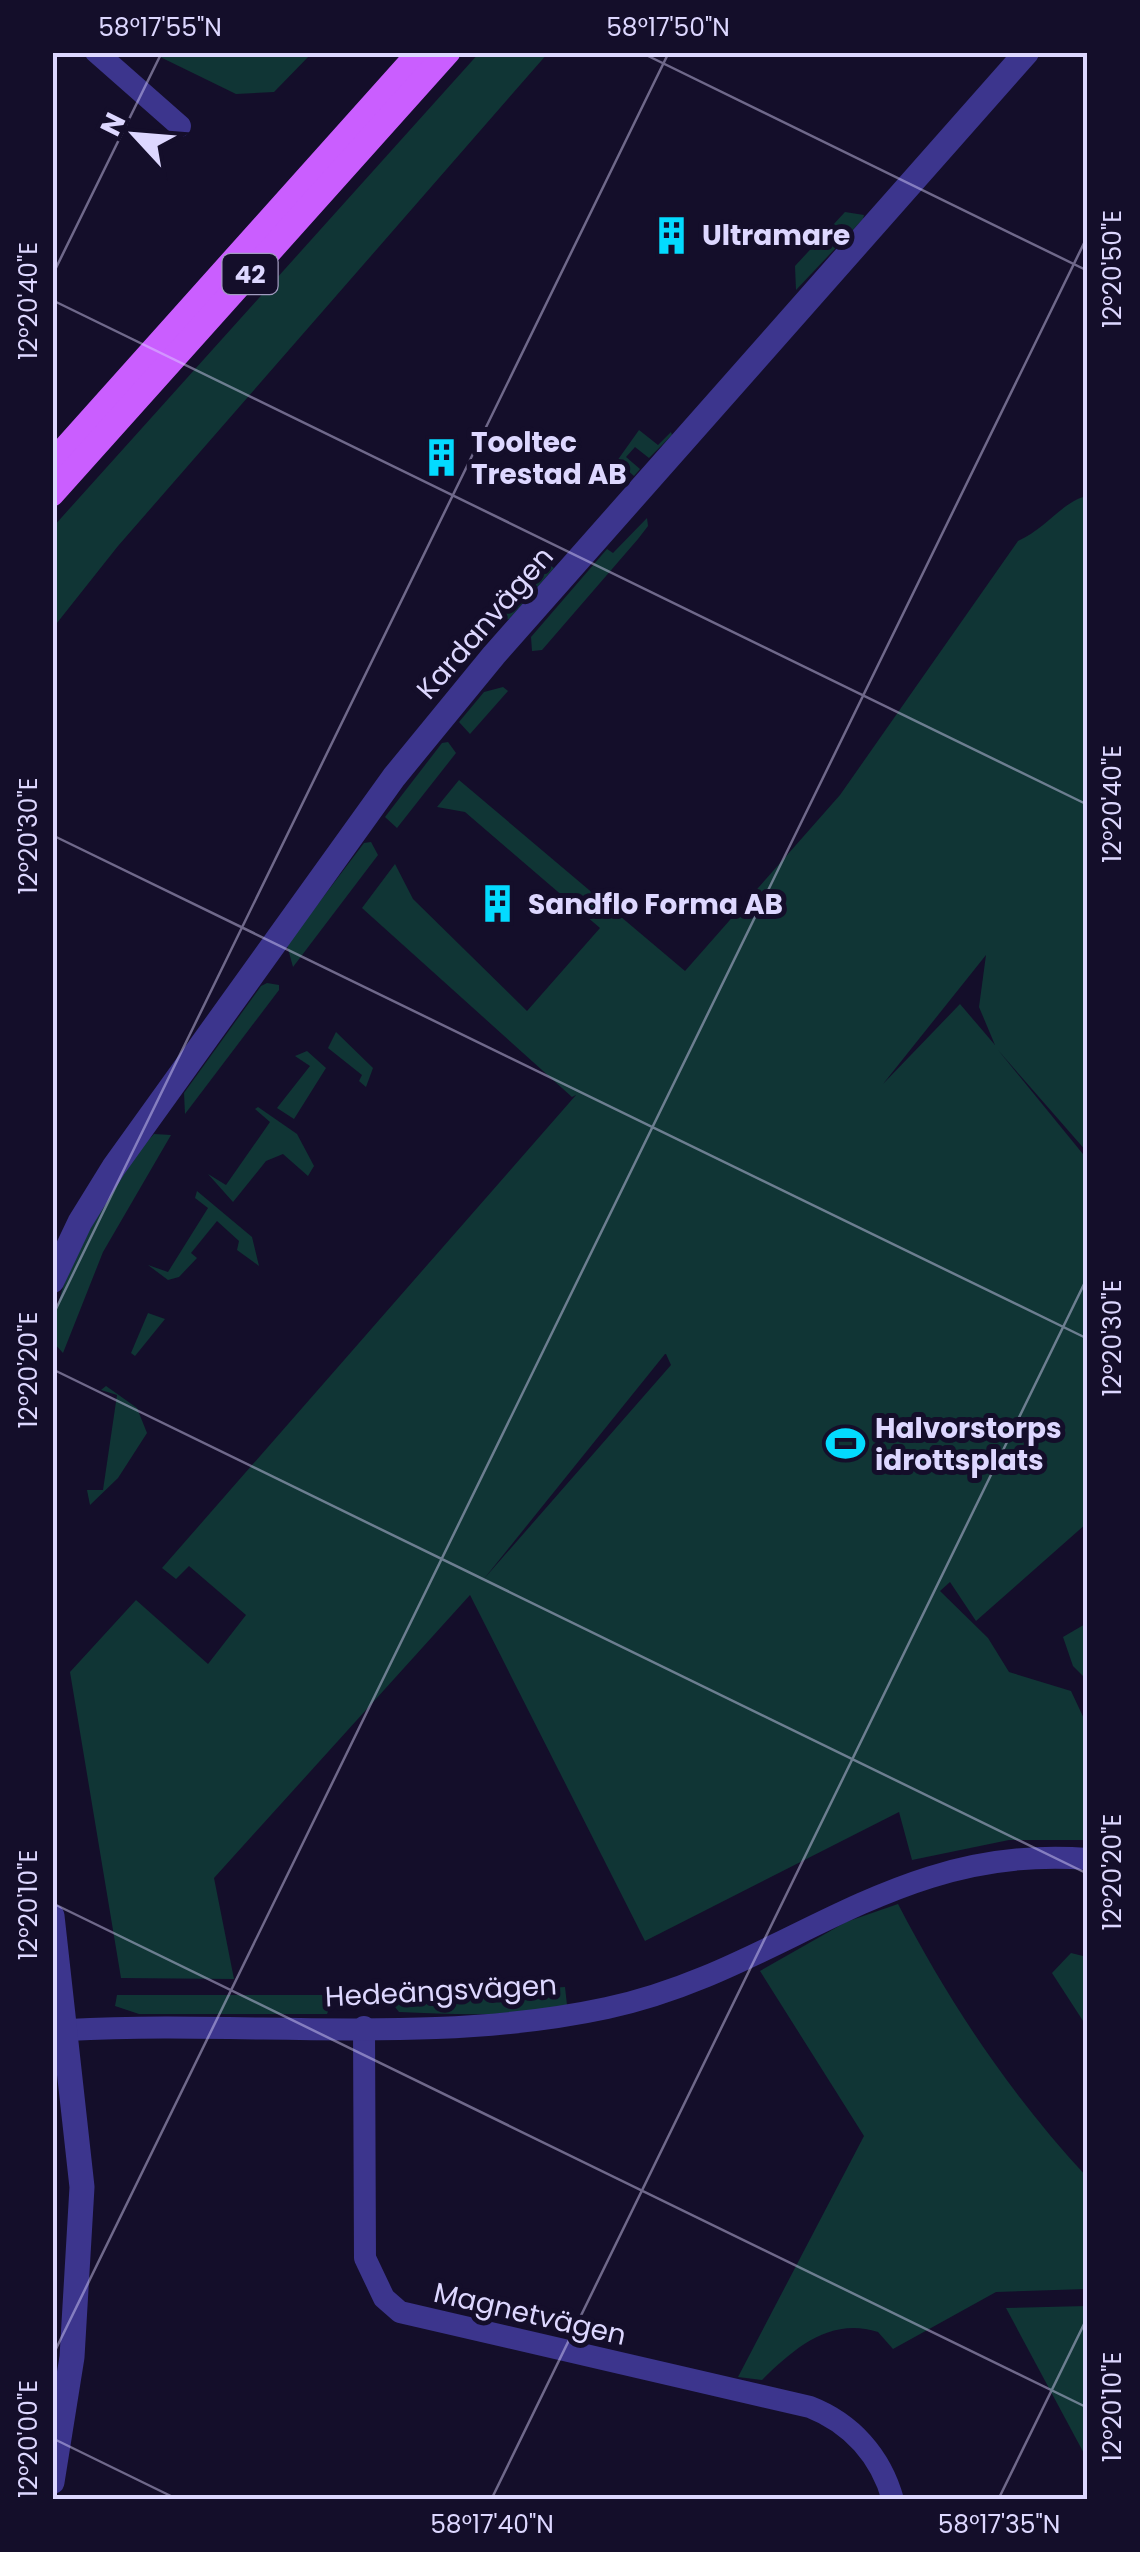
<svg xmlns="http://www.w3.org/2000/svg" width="1140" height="2552" font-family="Poppins,sans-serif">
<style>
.green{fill:#103535;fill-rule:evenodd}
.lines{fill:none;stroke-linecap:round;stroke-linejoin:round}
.minor{stroke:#3c358d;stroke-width:22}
.tertiary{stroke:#3c358d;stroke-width:25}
.primary{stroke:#ca5eff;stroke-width:25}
.ticks{fill:none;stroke:#ddd7ff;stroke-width:2.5;stroke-opacity:0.45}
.labels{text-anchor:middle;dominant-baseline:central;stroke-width:10;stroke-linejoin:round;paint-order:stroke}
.shield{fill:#140e2a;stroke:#a19bbf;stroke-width:2.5}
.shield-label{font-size:25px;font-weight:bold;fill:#ddd7ff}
.poi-label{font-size:28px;font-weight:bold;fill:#ddd7ff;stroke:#140e2a;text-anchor:start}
.street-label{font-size:28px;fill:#ddd7ff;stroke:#140e2a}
.neatline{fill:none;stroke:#ddd7ff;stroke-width:4}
.ticks-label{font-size:25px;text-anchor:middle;fill:#ddd7ff}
</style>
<rect width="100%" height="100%" fill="#140e2a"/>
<!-- green -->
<g class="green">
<path d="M 480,52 L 548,53 L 118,546 L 53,628 L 53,527 Z"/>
<path d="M 152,53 L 312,53 L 274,92 L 236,94 Z"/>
<path d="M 845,212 L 864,215 L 863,219 L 796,290 L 795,266 Z"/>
<path d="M 639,430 L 658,445 L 671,432 L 672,435 L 649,458 L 635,447 L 626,457 L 640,469 L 634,476 L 617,461 Z"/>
<path d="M 1087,496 L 1087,1152 L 998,1050 L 1087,1159 L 1087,1523 L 976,1621 L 950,1582 L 940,1591 L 988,1638 L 1009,1672 L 1071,1691 L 1087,1725 L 1085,1840 L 1009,1840 L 912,1860 L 899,1812 L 645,1941 L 470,1595 L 214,1878 L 234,1979 L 121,1978 L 70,1672 L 136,1600 L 208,1664 L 246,1615 L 189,1566 L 176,1579 L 162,1568 L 576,1095 L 572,1097 L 362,908 L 395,864 L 413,899 L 527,1011 L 600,928 L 465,812 L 437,807 L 459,780 L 685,971 L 840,795 L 1018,541 C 1047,528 1063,501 1087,496 ZM 986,955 L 979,1007 L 995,1045 L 960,1004 L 883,1084 ZM 666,1354 L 671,1365 L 483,1580 L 665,1354 Z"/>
<path d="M 647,518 L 648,526 L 638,539 L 542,650 L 532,651 L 531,637 L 607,549 L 613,553 Z"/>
<path d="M 536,557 L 554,568 L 509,619 L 499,622 L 489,612 L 492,605 Z"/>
<path d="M 503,687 L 508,691 L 470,734 L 459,722 L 484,692 Z"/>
<path d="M 448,742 L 456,753 L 397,828 L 385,817 L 442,743 Z"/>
<path d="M 371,842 L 378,855 L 293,967 L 287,945 L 364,843 Z"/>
<path d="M 267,983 L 279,985 L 279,990 L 185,1114 L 184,1093 L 261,986 Z"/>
<path d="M 336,1032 L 373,1068 L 366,1087 L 359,1081 L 362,1075 L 328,1048 Z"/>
<path d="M 307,1051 L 326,1068 L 294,1119 L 277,1108 L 310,1066 L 295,1056 Z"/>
<path d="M 258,1107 L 297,1134 L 314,1166 L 308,1176 L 283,1154 L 266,1161 L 233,1202 L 208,1174 L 226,1185 L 270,1122 L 255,1109 Z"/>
<path d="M 154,1134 L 171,1135 L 103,1252 L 63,1353 L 53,1342 C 52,1280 111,1179 154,1134 Z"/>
<path d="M 197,1191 L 252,1237 L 259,1266 L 237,1250 L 239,1241 L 217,1221 L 191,1253 L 197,1258 L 179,1277 L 168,1280 L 148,1265 L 168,1272 L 208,1208 L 195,1198 Z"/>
<path d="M 148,1313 L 165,1319 L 135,1356 L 131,1353 Z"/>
<path d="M 106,1386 L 137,1408 L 147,1433 L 118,1478 L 90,1505 L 87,1490 L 103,1490 L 117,1395 L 101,1390 Z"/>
<path d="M 1087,1623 L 1087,1680 L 1073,1666 L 1063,1637 Z"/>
<path d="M 898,1904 C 950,2004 1010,2094 1087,2177 L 1087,2289 L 996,2292 L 893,2349 L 878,2332 C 830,2317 795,2348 762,2380 L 738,2377 L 864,2136 L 760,1971 L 846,1922 Z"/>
<path d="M 1071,1953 L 1087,1957 L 1087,2027 L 1052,1973 Z"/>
<path d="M 565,1987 L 567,2005 C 513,2018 454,2014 399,2012 L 395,2007 L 397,1997 Z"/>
<path d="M 117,1995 L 325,1995 L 331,2003 L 327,2014 L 139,2014 L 115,2006 Z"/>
<path d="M 1087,2306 L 1088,2307 L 1087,2459 L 1006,2308 Z"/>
</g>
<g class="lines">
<!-- minor -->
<g class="minor">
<path d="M 96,52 L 180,126"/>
<path d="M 364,2027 L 365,2258 L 384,2298 L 400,2312 L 810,2407 C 851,2423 881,2456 893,2500"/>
<path d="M 68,2030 C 247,2020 431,2046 607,2008 C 784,1970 891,1843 1088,1859"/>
</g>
<!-- tertiary -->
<g class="tertiary">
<path d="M 52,1281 L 80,1222 L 114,1167 L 394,777 L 494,655 L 1027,52"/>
<path d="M 52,1916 L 82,2187 L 72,2357 L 52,2482"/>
</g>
<!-- primary -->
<g class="primary">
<path d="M 52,463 L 420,52"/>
<path d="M 52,494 L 448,52"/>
</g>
</g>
<!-- ticks -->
<path class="ticks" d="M 640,52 L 1088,271M 52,276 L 162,52M 52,300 L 1088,805M 52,835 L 1088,1339M 52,1317 L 669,52M 52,1369 L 1088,1874M 52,1903 L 1088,2408M 52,2357 L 1088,235M 52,2438 L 179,2500M 491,2500 L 1088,1276M 998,2500 L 1088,2316"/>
<!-- icons -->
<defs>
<symbol id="building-bare" viewBox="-9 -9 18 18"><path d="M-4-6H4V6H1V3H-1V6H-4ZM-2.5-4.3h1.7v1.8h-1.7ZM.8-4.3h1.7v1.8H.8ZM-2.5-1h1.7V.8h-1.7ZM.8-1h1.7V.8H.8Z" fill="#03dbff" stroke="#140e2a" stroke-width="2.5" paint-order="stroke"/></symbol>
<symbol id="stadium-bare" viewBox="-9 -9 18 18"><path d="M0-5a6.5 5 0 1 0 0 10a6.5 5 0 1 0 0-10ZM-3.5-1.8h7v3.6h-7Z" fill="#03dbff" stroke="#140e2a" stroke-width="2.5" paint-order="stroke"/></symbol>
</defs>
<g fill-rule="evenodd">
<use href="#building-bare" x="644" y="208" width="55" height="55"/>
<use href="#building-bare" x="414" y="430" width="55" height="55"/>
<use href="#building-bare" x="470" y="876" width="55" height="55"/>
<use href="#stadium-bare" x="818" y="1416" width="55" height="55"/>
</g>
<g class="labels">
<!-- shield labels -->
<rect class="shield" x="222.5" y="254" width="55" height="40" rx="8"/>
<g class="shield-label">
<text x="250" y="274">42</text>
</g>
<!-- poi labels -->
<g class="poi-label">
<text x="702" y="235">Ultramare</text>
<text x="471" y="442">Tooltec<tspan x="471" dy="32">Trestad AB</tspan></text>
<text x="528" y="904">Sandflo Forma AB</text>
<text x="875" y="1428">Halvorstorps<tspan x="875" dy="32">idrottsplats</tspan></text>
</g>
<!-- street labels -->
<g class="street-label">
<text transform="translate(485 623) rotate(-49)">Kardanvägen</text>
<text transform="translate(441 1991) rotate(-3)">Hedeängsvägen</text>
<text transform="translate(530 2314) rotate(13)">Magnetvägen</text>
</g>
</g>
<!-- border -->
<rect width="1140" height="2552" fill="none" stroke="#140e2a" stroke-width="110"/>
<!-- north arrow -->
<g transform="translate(135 135) rotate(296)" stroke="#140e2a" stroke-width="8" paint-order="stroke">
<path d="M0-8L18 38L0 25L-18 38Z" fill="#ddd7ff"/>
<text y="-15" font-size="28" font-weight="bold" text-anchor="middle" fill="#ddd7ff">N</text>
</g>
<rect x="55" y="55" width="1030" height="2442" class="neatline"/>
<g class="ticks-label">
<text x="160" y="36">58°17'55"N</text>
<text x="668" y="36">58°17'50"N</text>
<text transform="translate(1112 269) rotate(-90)" y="9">12°20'50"E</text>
<text transform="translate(28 301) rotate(-90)" y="9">12°20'40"E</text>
<text transform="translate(1112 804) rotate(-90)" y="9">12°20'40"E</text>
<text transform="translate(28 836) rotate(-90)" y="9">12°20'30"E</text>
<text transform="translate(1112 1338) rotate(-90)" y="9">12°20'30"E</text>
<text transform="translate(28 1370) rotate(-90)" y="9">12°20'20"E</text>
<text transform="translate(1112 1872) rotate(-90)" y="9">12°20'20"E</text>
<text transform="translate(28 1905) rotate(-90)" y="9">12°20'10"E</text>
<text transform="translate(1112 2407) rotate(-90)" y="9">12°20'10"E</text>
<text transform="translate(28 2439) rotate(-90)" y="9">12°20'00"E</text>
<text x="492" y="2533">58°17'40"N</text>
<text x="999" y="2533">58°17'35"N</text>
</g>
</svg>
